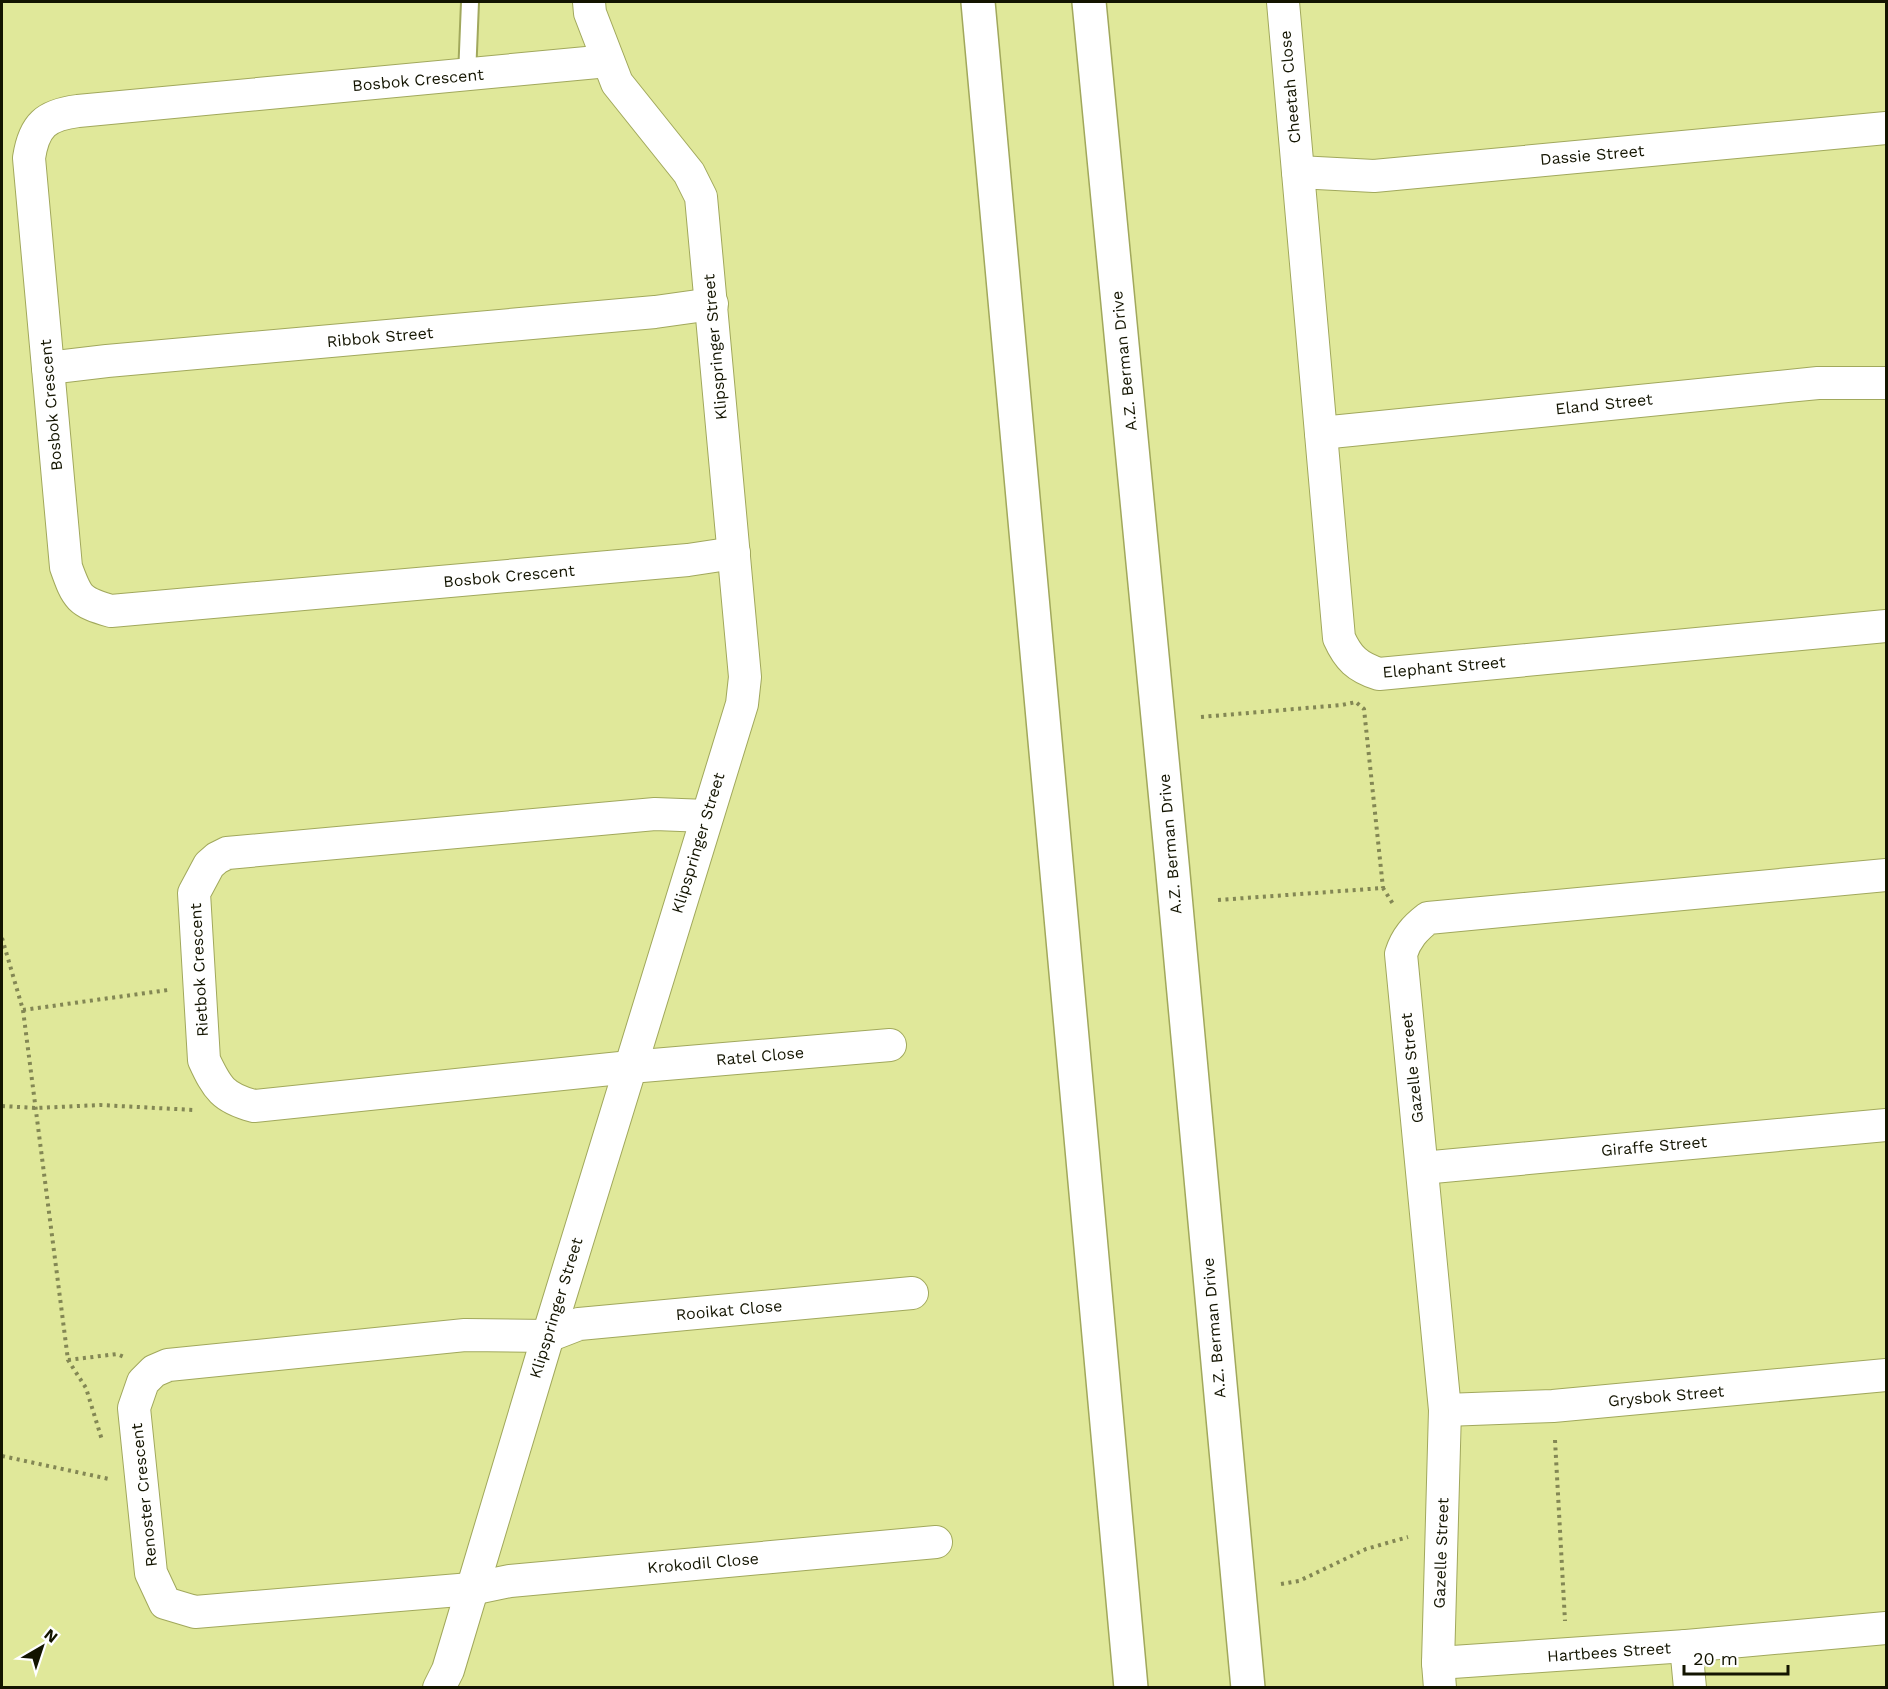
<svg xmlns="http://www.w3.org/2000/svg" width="1888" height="1689" font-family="'Work Sans',sans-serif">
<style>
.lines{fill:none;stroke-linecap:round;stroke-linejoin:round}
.service-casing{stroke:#a1a85c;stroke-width:20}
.minor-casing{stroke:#a1a85c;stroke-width:34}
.secondary-casing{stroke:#a1a85c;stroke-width:36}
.path{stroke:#838754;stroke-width:4;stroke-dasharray:3 4.5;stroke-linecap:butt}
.service{stroke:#fff;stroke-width:16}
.minor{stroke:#fff;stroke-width:32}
.secondary{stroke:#fff;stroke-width:33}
.labels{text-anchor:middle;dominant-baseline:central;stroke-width:5;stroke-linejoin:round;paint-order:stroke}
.street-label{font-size:16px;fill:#131400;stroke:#fff}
</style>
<rect width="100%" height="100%" fill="#e0e89a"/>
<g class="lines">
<defs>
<path id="service" d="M 467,76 L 470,2"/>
<g id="minor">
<path d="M 1283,2 L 1339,638 C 1348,658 1357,667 1379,674 L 1886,626"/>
<path d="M 608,61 L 78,111 C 46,115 34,125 29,158 L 66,567 C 77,598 79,602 111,611 L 688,560 L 734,553"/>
<path d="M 1298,172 L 1374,176 L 1886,128"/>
<path d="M 48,368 L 107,361 L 655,312 L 712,304"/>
<path d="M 1321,433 L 1818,383 L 1886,383"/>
<path d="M 707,816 L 655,814 L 227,853 L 217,858 L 209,865 L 194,893 L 204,1060 C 217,1088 223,1098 254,1106 L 630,1067 L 890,1045"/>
<path d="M 1422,1168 L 1886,1125"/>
<path d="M 912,1293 L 579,1324 L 548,1336 L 465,1335 L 168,1365 L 154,1371 L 143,1382 L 134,1408 L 151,1573 L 165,1603 L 195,1612 L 471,1589 L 510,1581 L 936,1542"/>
<path d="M 1445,1410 L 1553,1406 L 1886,1375"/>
<path d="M 1686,1646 L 1690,1688"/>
<path d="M 1438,1663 L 1686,1646 L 1886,1628"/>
<path d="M 439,1688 L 448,1670 L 548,1336 L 742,704 L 745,677 L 701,197 L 689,173 L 617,83 L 590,13 L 589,2"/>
<path d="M 1440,1688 L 1438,1663 L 1445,1410 L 1401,954 C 1406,938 1415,928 1428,918 L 1886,875"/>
</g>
<g id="secondary">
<path d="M 978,2 L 1131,1688"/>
<path d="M 1089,2 L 1172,863 L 1248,1688"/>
</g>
</defs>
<!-- service casing -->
<use href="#service" class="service-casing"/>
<!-- minor casing -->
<use href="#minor" class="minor-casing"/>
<!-- secondary casing -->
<use href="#secondary" class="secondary-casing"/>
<!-- path -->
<g class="path">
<path d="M 1357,703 L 1364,709 L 1383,888"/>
<path d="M 1201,717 L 1342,705 L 1356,702"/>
<path d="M 1218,900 L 1383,888 L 1393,904"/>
<path d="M 2,938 L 23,1010 L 168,990"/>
<path d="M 23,1010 L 68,1360 L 86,1388 L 102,1440"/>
<path d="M 2,1106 L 36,1108 L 100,1105 L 194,1110"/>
<path d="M 68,1360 L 117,1354 L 124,1357"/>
<path d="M 1555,1440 L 1565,1621"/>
<path d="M 2,1456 L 109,1479"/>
<path d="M 1281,1584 L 1299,1581 L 1366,1549 L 1408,1537"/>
</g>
<!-- service -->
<use href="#service" class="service"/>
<!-- minor -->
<use href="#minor" class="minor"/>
<!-- secondary -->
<use href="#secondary" class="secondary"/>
</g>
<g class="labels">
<!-- street labels -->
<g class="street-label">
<text transform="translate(418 80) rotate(-5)">Bosbok Crescent</text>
<text transform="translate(1290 87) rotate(-95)">Cheetah Close</text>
<text transform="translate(1592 155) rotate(-5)">Dassie Street</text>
<text transform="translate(380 337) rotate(-5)">Ribbok Street</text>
<text transform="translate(715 347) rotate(-95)">Klipspringer Street</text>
<text transform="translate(1124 361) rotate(-96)">A.Z. Berman Drive</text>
<text transform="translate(1604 404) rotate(-6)">Eland Street</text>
<text transform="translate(51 405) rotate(-95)">Bosbok Crescent</text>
<text transform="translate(509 576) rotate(-5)">Bosbok Crescent</text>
<text transform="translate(1444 667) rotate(-5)">Elephant Street</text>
<text transform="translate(698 843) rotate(-73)">Klipspringer Street</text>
<text transform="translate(1170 844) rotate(-95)">A.Z. Berman Drive</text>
<text transform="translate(199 970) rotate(-93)">Rietbok Crescent</text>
<text transform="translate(760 1056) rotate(-5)">Ratel Close</text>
<text transform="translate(1412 1068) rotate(-96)">Gazelle Street</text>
<text transform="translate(1654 1146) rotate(-5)">Giraffe Street</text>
<text transform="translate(556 1308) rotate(-73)">Klipspringer Street</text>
<text transform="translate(729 1310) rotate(-5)">Rooikat Close</text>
<text transform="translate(1214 1328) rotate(-95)">A.Z. Berman Drive</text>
<text transform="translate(1666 1396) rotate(-5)">Grysbok Street</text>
<text transform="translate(144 1495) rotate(-96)">Renoster Crescent</text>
<text transform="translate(1441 1553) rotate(-88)">Gazelle Street</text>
<text transform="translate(703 1563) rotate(-5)">Krokodil Close</text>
<text transform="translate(1609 1652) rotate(-4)">Hartbees Street</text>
</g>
</g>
<!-- border -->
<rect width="1888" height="1689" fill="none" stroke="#131400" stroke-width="6"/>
<!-- north arrow -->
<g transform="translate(42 1647) rotate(39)" stroke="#ffffff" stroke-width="4.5" paint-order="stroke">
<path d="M0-4.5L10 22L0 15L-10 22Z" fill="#131400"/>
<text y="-9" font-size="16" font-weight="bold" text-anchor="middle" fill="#131400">N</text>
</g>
<!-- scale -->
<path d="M1684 1665v9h104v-9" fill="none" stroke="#131400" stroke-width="3"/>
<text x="1693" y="1665" font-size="18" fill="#131400" stroke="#ffffff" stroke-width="4.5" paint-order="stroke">20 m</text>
</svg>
